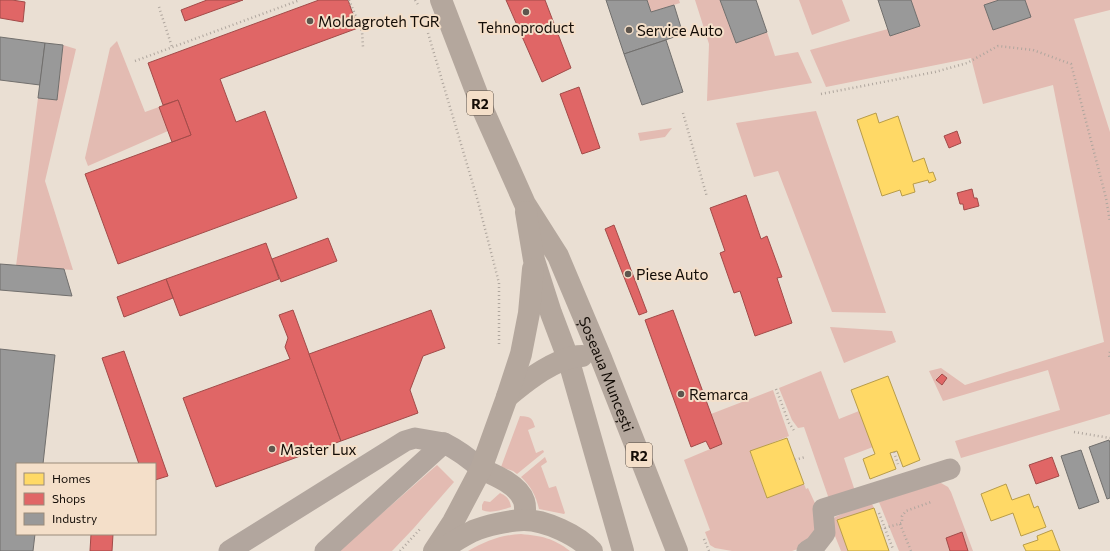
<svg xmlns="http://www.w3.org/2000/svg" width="1110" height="551" font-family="Commissioner,sans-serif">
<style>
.green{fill:#e3bbb2}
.homes{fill:#ffd966;stroke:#b89c49}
.shops{fill:#e06666;stroke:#a24b49}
.industry{fill:#999;stroke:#716f6d}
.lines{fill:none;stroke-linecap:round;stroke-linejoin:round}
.path{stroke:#afa69e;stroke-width:2.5;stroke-dasharray:1 3;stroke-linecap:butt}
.minor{stroke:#b2a69e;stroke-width:21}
.major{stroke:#b4a79d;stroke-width:22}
.poi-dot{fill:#5e564e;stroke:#f4dfc9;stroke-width:1.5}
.labels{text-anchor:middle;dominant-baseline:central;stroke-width:4;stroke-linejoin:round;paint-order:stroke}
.shield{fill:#f4dfc9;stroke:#564b40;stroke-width:1}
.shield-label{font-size:14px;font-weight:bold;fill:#130c06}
.poi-label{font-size:15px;fill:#130c06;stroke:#f4dfc9;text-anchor:start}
.street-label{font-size:15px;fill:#130c06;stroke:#f4dfc9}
</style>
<rect width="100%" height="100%" fill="#eadfd3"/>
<!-- green -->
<g class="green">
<path d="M 647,0 L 679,0 L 680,3 L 651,12 Z"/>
<path d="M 695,0 L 720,0 L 736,43 L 767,32 L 775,56 L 798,52 L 812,83 L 707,101 L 709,44 Z"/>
<path d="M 799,0 L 842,0 L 850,21 L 812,35 Z"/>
<path d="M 911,0 L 1110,0 L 1110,10 L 1074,19 L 1110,132 L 1110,414 L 961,458 L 955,441 L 1060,410 L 1048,370 L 943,401 L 929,371 L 941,368 L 965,385 L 1104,342 L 1053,85 L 983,104 L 971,58 L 826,87 L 810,50 L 888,29 L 890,36 L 920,26 Z"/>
<path d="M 117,41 L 145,112 L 159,107 L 168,131 L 88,166 L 85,158 L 110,48 Z"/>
<path d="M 63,45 L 76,49 L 45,181 L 73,270 L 16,266 L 38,98 L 57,100 Z"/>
<path d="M 816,111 L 886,313 L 832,312 L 778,171 L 754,177 L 736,123 Z"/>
<path d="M 672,128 L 665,137 L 640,141 L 638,133 Z"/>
<path d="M 830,327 L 892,331 L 896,342 L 844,363 Z"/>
<path d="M 821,371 L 839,419 L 859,411 L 873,447 L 844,458 L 855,491 L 829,499 L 804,427 L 798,428 L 792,420 L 779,388 Z"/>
<path d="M 773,390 L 789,436 L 750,452 L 767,498 L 804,484 L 806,489 L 808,488 L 819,512 L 817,533 L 798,549 L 792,551 L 732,551 L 715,548 L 710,545 L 705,532 L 710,530 L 684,460 L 722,444 L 711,414 Z"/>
<path d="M 520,416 C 531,417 532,417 535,427 L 528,430 L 536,453 L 543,450 L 544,452 L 517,474 L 513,471 L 501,467 Z"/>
<path d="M 545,457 L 547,462 L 541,466 L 549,488 L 556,486 L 565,513 L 564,514 L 539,509 C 536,496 531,486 521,477 Z"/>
<path d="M 437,465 L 454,482 L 413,529 L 392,551 L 339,551 Z"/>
<path d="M 941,483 L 948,487 L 951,492 L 973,551 L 899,551 L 879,502 L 934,484 Z"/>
<path d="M 500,493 C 507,496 510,500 511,507 C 502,510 490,514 482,510 L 482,505 L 484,501 L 490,502 Z"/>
<path d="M 872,504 L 874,508 L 837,520 L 848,551 L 841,551 L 831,526 L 833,520 L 835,517 L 862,505 Z"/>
<path d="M 521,534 C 542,536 553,538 570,551 L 468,551 C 486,541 500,535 521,534 Z"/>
</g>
<!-- homes -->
<g class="homes">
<path d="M 876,113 L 879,123 L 898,116 L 913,162 L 924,158 L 929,173 L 933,172 L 936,180 L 929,183 L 928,180 L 913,184 L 915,192 L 902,196 L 900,190 L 882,196 L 857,120 Z"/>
<path d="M 888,376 L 920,460 L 903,467 L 897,451 L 890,453 L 896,469 L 870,479 L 863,459 L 875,454 L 851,390 Z"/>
<path d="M 787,438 L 804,484 L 767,498 L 750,451 Z"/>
<path d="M 1006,484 L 1012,500 L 1029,494 L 1034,508 L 1038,506 L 1046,527 L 1021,536 L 1013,513 L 991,521 L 981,494 Z"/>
<path d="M 874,508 L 889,551 L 848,551 L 837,520 Z"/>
<path d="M 1052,530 L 1060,551 L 1026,551 L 1023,545 L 1038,540 L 1037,536 Z"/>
</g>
<!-- shops -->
<g class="shops">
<path d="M 0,0 L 12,0 L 25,2 L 23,22 L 0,18 Z"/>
<path d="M 207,0 L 243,0 L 185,21 L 181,10 Z"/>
<path d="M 319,0 L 348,0 L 358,28 L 220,79 L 236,122 L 265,111 L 297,198 L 118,264 L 85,174 L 191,135 L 178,100 L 163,105 L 148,63 Z"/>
<path d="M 506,0 L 545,0 L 571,68 L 542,82 Z"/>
<path d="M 579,87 L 600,148 L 582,154 L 560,94 Z"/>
<path d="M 178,100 L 191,135 L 172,142 L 159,107 Z"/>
<path d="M 957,131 L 961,143 L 949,148 L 944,136 Z"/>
<path d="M 972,189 L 974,198 L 977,198 L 979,206 L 964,210 L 963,204 L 960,204 L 957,193 Z"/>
<path d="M 746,195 L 761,239 L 767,236 L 782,277 L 777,278 L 792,323 L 755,336 L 740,291 L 734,293 L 720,253 L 725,251 L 710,208 Z"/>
<path d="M 614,225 L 647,312 L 639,315 L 605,229 Z"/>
<path d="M 328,238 L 337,261 L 281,282 L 272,259 Z"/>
<path d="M 266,243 L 279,279 L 180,316 L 166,279 Z"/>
<path d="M 166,279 L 173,298 L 124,317 L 117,297 Z"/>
<path d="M 293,310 L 341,441 L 216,487 L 183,398 L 290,359 L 285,347 L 288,338 L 279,315 Z"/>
<path d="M 431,310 L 445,348 L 423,356 L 410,390 L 418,413 L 341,441 L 309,354 Z"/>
<path d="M 673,310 L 722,444 L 710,449 L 706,441 L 691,447 L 645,320 Z"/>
<path d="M 124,351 L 168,476 L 155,480 L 155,464 L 139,464 L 102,358 Z"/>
<path d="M 942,374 L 947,378 L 942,385 L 936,380 Z"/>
<path d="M 1052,457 L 1059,476 L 1036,484 L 1029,465 Z"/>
<path d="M 962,532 L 968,551 L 950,551 L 946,538 Z"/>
<path d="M 91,534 L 113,534 L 112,551 L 90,551 Z"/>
</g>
<!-- industry -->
<g class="industry">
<path d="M 606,0 L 647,0 L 651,12 L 674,5 L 683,34 L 624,54 Z"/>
<path d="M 720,0 L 756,0 L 767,32 L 736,43 Z"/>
<path d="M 878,0 L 911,0 L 920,26 L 890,36 Z"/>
<path d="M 999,0 L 1025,0 L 1031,17 L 993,30 L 984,5 Z"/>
<path d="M 0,37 L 45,43 L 40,85 L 0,80 Z"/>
<path d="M 666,40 L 683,92 L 642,105 L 624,54 Z"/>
<path d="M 45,43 L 63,45 L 57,100 L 38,98 Z"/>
<path d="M 0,264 L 64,269 L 72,296 L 0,290 Z"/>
<path d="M 0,349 L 55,355 L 43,464 L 17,464 L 17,534 L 35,534 L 33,551 L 0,551 Z"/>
<path d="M 1109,440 L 1110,443 L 1110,498 L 1107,499 L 1089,447 Z"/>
<path d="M 1081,450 L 1099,502 L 1079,509 L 1061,456 Z"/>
</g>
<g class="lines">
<!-- path -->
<g class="path">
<path d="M 349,0 L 362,31 L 363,47"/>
<path d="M 415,0 L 419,6"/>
<path d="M 159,7 L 172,47"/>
<path d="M 428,33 L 477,198 L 499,283 L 499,344"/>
<path d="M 135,61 L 300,0"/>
<path d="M 821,94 L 935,72 L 967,63 L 998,46 L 1033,50 L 1071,64 L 1106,198 L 1110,222"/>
<path d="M 683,113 L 707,197"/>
<path d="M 1110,352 L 1109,355 L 1110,359"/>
<path d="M 776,389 L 789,423 L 795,432"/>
<path d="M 1074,432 L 1110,438"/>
<path d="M 894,452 L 898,464"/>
<path d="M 795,460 L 805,457"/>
<path d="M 879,513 L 893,549"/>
<path d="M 900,524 L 911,551"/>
<path d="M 881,529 L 902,523 L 902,516 L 906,511 L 931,502"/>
<path d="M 704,539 L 709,551"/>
<path d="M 400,551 L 421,528"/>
</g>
<!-- minor -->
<g class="minor">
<path d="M 229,551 L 405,441 L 415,438 L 444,443"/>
<path d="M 325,551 L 444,443 C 458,450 469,458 481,469"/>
<path d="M 807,551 L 815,546 L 825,533 L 823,509 L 950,469"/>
</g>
<!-- major -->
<g class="major">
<path id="s1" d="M 441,0 L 484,112 L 525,204 L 558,256 L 601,358 L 677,551"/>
<path d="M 526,212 L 534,260 L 551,313 L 568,358 L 623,551"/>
<path d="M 507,397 C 525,382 544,367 566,359 C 571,357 577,356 582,356"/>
<path d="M 481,469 C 495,475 519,485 524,501 C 526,507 525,514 524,520"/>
<path d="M 434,551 L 453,522 L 481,469 L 507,397 L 521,354 L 529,313 L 533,269"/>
<path d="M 439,551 C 450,544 461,537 473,531 C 485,526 510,520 524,520 C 545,520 578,535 592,551"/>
</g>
</g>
<!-- markers -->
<g class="poi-dot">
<circle cx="526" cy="12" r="4"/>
<circle cx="310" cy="21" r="4"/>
<circle cx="629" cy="30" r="4"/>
<circle cx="628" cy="274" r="4"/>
<circle cx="681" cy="394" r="4"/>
<circle cx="272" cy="449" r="4"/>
</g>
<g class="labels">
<!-- shield labels -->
<g class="shield">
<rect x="467" y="91" width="26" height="24" rx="3"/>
<rect x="626" y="443" width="26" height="24" rx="3"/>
</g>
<g class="shield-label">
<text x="480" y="103">R2</text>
<text x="639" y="455">R2</text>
</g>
<!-- poi labels -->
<g class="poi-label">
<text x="318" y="21">Moldagroteh TGR</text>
<text x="526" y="27" text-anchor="middle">Tehnoproduct</text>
<text x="637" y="30">Service Auto</text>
<text x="636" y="274">Piese Auto</text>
<text x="689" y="394">Remarca</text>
<text x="280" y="449">Master Lux</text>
</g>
<!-- street labels -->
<g class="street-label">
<text stroke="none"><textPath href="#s1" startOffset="410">Șoseaua Muncești</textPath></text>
</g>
</g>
<!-- legend -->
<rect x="16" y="463" width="140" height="72" fill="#f4dfc9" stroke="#9a8b7b"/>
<rect x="24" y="473" width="20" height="12" fill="#ffd966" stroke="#9a8b7b"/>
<text x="52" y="483" font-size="12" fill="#130c06">Homes</text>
<rect x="24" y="493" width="20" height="12" fill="#e06666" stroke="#9a8b7b"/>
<text x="52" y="503" font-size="12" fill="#130c06">Shops</text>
<rect x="24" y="513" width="20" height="12" fill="#999999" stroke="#9a8b7b"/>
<text x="52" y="523" font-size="12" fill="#130c06">Industry</text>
</svg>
